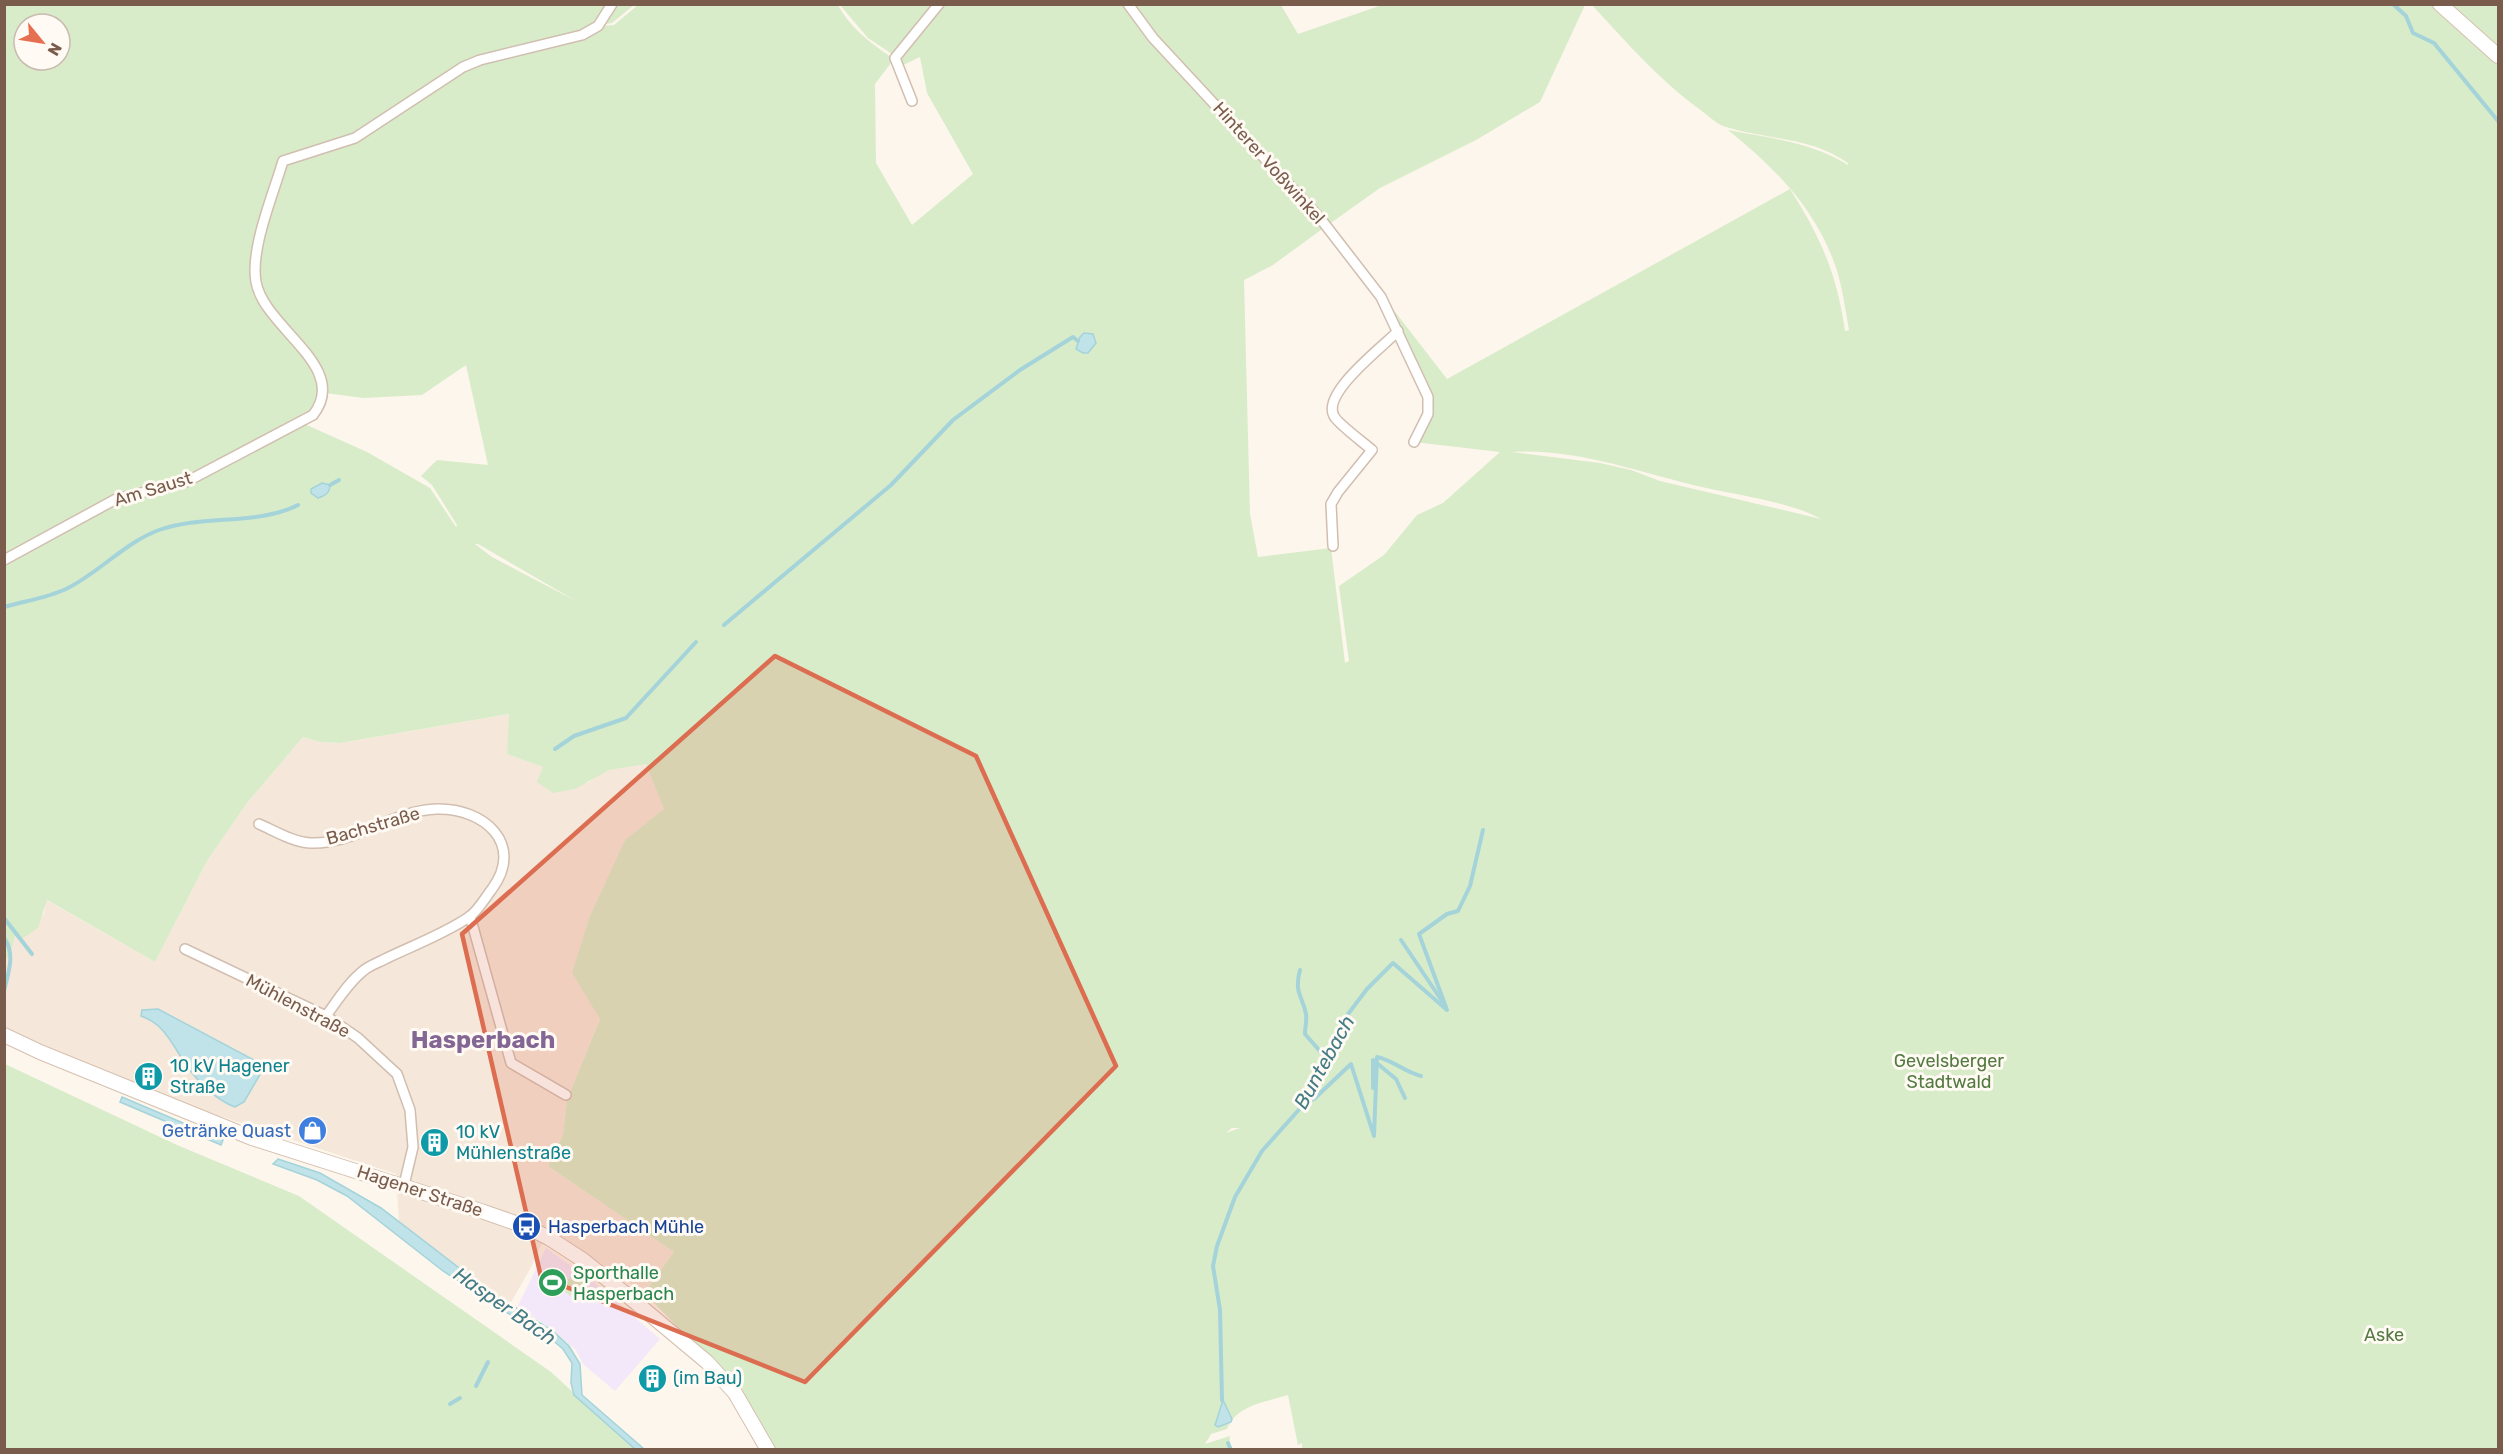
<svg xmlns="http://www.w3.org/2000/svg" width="2503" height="1454" font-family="Rubik,sans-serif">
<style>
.residential{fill:#f5e8da}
.education{fill:#f3e8fa}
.green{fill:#d8ecc9;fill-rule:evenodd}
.water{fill:#bfe3e8;stroke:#a5d3da;stroke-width:1.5}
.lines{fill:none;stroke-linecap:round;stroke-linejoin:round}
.stream{stroke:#a5d3da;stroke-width:4}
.street-casing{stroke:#d1beb0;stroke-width:12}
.secondary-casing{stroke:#d6c0b0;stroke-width:16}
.street{stroke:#fff;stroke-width:9}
.secondary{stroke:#fff;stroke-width:14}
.marked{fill:#dc6d51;fill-opacity:0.2;stroke:#dc6d51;stroke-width:4.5;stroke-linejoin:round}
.labels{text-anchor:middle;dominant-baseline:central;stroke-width:6;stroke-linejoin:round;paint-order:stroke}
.street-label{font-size:18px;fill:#7a5c4d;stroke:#fffaf3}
.park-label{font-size:18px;fill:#537a41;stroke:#fffaf3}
.culture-label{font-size:18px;fill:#0d838f;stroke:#fffaf3;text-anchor:start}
.shop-label{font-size:18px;fill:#366cbe;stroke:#fffaf3;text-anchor:end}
.transit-label{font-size:18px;fill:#164399;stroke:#fffaf3;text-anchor:start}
.leisure-label{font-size:18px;fill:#27864d;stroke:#fffaf3;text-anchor:start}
.water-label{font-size:20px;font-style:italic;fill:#437c86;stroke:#fffaf3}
.district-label{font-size:24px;font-weight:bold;fill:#846695;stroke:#fffaf3}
</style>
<rect width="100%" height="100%" fill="#fdf6ec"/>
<!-- residential -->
<path class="residential" d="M 510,714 L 507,754 L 588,783 L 596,776 L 609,770 L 646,763 L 664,809 L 625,840 L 572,973 L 600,1018 L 567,1100 L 563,1135 L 548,1166 L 674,1252 L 644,1293 L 549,1229 L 529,1271 L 510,1304 L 449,1262 L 399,1222 L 396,1174 L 168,1099 L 34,1044 L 5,1026 L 4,958 L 7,959 L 10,954 L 14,936 L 44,914 L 46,900 L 155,962 L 207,861 L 247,803 L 303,737 L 320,742 L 340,743 Z"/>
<!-- education -->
<path class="education" d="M 546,1248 L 595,1283 L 660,1339 L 615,1391 L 583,1364 L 576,1350 L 553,1330 L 518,1306 Z"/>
<!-- green -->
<g class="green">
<path d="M 4,5 L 634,5 L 612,23 L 598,25 L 582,35 L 480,60 L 463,67 L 398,110 L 480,63 L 583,37 L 600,26 L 614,25 L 638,5 L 838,5 C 850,28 872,44 894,59 L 875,84 L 876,163 L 912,225 L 973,174 L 927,93 L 920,57 L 901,66 L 898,57 L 942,5 L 1126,5 L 1153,39 L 1325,227 L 1273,265 L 1244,280 L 1250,514 L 1258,557 L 1331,548 L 1345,663 L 1349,661 L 1339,586 L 1384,555 L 1417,515 L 1443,503 L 1500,452 L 1414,442 L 1428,414 L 1431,396 L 1382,295 L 1447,379 L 1790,189 C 1821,238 1837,274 1845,331 L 1849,330 C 1845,308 1842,283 1834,262 C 1813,206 1774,167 1728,130 C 1769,138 1812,142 1848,165 L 1848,163 C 1811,137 1768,140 1726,127 C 1718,125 1710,117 1703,112 C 1661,82 1627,43 1592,5 L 2498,5 L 2498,1449 L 1302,1450 L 1302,1443 L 1298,1445 L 1288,1395 C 1266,1402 1236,1405 1227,1429 L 1211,1434 L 1205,1444 L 1230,1436 L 1229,1449 L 773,1449 L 739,1389 L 644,1293 L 674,1252 L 548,1166 L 563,1135 L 567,1100 L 600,1019 L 572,973 L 590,916 L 625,840 L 664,809 L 646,764 L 609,770 L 575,789 L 553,793 L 537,782 L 543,767 L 507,754 L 509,714 L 340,743 L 320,742 L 303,737 L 247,803 L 207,861 L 155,962 L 47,900 L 38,928 L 23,938 L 15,936 L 10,954 L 7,959 L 5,958 ZM 24,24 L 60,24 L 60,60 L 24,60 ZM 264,303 L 320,370 L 325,393 L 364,398 L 422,395 L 466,365 L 488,465 L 437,460 L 421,476 L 432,485 L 457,525 L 456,527 L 430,488 L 367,452 L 300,422 L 240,457 L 187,483 L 117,500 L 9,560 L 8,558 L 115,498 L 185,481 L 313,413 L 323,392 L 318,371 ZM 1512,452 C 1577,448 1640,473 1702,487 C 1737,495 1791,502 1821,519 L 1660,481 L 1631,470 L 1600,463 ZM 475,544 L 478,544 L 576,601 L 492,557 ZM 1232,1128 L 1240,1128 L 1226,1133 L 1163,1185 Z"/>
<path d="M 840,5 L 936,5 L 895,56 L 868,38 Z"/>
<path d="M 1132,5 L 1281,5 L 1298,34 L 1382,5 L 1585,5 L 1540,102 L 1476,140 L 1380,188 L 1328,225 L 1157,37 Z"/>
<path d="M 5,1064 L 177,1145 L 299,1196 L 551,1372 L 635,1449 L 5,1449 Z"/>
<path d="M 576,1269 L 590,1279 L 578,1294 L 574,1291 L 570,1296 L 562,1289 Z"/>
</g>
<!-- water -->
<g class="water">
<path d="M 1084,333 L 1093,334 L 1096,343 L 1088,353 L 1083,353 L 1076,349 L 1080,337 Z"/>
<path d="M 322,483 L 330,485 C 330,493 325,496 318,498 L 311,493 L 311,489 Z"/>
<path d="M 158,1009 L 265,1066 L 244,1102 L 235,1107 C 215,1100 194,1078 183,1060 C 170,1041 164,1024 141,1016 L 142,1010 Z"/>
<path d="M 122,1097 L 223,1140 L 221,1145 L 120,1102 Z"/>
<path d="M 278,1159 L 320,1173 L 381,1208 L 488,1290 L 553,1331 L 569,1346 L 580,1364 L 582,1395 L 644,1449 L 635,1449 L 574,1395 L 571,1383 L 572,1363 L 563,1349 L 550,1338 L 499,1308 L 443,1271 L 347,1196 L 317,1180 L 273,1164 Z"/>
<path d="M 1223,1400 L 1232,1419 L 1231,1422 L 1218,1427 L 1215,1425 Z"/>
</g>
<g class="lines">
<!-- stream -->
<g class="stream">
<path d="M 2393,4 L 2406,16 L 2413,33 L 2434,43 L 2498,121"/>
<path d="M 330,485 L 339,480"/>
<path d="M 4,607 C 25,601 47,598 66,589 C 99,573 124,543 159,530 C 204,514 257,526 298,505"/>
<path d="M 724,625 L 891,485 L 953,420 L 1020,370 L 1073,337 L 1078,341"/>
<path d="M 555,749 L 574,736 L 626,718 L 696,642"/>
<path d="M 4,918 L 32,954"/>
<path d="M 4,938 C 16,953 8,974 4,991"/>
<path d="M 1401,940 L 1444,1004"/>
<path d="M 1300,970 C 1294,993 1302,995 1306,1014 C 1307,1020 1305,1028 1305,1034 L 1326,1058"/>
<path d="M 1373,1088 L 1373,1060 L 1396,1079 L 1405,1098"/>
<path d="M 1305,1104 L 1315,1098 L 1351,1064 L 1374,1136 L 1377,1057 C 1393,1060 1404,1072 1421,1076"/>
<path d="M 476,1386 L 488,1362"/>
<path d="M 1222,1400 L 1220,1310 L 1213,1266 L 1217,1246 L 1235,1197 L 1262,1151 L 1304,1104 L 1326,1058 L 1336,1047 L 1339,1026 L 1367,989 L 1393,963 L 1447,1010 L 1419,934 L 1447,914 L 1458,911 L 1470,886 L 1483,830"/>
<path d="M 450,1404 L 460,1398"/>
<path d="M 1228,1443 L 1231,1450"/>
</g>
<defs>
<g id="street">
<path d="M 1128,4 L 1153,38 L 1320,218 L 1381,297 L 1428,397 L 1428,414 L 1414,442"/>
<path d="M 912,101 L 895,58 L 939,4"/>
<path d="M 1333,546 L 1331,504 L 1338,492 L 1372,450 C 1364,443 1337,423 1334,416 C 1321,393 1384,346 1398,331"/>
<path d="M 4,560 L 116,499 L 186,482 L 313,415 C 351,367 264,328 256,282 C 250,249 273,195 283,161 L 355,138 L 463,67 L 480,60 L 582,35 L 598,26 L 612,4"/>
<path d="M 259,824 C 275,831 293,842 310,843 C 355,845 393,810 437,809 C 484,808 525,844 492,889 C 485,898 478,911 469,917 C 444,934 414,945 387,958 C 380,962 370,965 363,971 C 348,983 337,1001 326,1016"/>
<path d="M 470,916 L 511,1063 L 566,1095"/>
<path d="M 185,949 L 326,1016 L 358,1038 L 397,1074 L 410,1110 L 413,1147 L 404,1185"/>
</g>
<g id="secondary">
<path d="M 2440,4 L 2498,56"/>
<path d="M 4,1035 L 40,1052 L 252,1138 L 484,1212 L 527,1227 L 549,1238 L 583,1260 L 622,1291 L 707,1362 L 735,1393 L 768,1450"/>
</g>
</defs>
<!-- street casing -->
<use href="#street" class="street-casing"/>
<!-- secondary casing -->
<use href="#secondary" class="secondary-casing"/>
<!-- street -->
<use href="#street" class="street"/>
<!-- secondary -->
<use href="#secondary" class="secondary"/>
</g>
<!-- marked area -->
<path class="marked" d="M 775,656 L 976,756 L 1116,1066 L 805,1382 L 541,1277 L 462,934 Z"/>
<!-- icons -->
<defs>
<symbol id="building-disc" viewBox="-11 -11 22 22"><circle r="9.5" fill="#0f9aa8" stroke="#fffaf3"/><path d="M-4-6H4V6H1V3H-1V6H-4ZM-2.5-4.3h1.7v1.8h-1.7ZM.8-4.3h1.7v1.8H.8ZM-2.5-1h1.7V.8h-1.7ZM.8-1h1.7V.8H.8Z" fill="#fff"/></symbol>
<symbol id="shop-disc" viewBox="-11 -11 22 22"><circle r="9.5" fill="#3f7fe0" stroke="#fffaf3"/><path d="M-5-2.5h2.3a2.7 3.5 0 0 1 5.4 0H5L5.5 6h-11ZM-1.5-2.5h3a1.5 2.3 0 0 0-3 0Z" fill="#fff"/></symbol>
<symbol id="bus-disc" viewBox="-11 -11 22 22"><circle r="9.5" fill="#1a4fb4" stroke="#fffaf3"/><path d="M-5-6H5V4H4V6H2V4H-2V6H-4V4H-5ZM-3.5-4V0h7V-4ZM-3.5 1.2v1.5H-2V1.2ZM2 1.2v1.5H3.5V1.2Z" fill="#fff"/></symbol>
<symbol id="stadium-disc" viewBox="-11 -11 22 22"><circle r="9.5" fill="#2e9e5b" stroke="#fffaf3"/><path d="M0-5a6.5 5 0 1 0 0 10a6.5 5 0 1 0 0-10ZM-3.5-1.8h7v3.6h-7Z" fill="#fff"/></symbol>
</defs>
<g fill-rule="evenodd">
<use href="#building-disc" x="132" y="1060" width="33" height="33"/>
<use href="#shop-disc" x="296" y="1114" width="33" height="33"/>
<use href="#building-disc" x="418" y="1126" width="33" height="33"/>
<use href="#bus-disc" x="510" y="1210" width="33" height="33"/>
<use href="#stadium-disc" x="536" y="1266" width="33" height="33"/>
<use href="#building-disc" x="636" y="1362" width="33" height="33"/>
</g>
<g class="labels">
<!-- street labels -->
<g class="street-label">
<text transform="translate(1269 163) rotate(48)">Hinterer Voßwinkel</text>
<text transform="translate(153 489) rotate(-17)">Am Saust</text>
<text transform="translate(373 826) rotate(-16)">Bachstraße</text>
<text transform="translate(298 1006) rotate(28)">Mühlenstraße</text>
<text transform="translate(420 1191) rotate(18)">Hagener Straße</text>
</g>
<!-- park labels -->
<g class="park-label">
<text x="1949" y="1061">Gevelsberger<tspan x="1949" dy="21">Stadtwald</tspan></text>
<text x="2384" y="1335">Aske</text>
</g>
<!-- culture labels -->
<g class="culture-label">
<text x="170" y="1066">10 kV Hagener<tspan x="170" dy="21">Straße</tspan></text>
<text x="456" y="1132">10 kV<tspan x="456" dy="21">Mühlenstraße</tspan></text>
<text x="673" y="1378">(im Bau)</text>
</g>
<!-- shop labels -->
<g class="shop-label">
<text x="291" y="1131">Getränke Quast</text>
</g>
<!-- transit labels -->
<g class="transit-label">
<text x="548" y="1227">Hasperbach Mühle</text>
</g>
<!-- leisure labels -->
<g class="leisure-label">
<text x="573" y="1273">Sporthalle<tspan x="573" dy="21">Hasperbach</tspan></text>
</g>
<!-- water labels -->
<g class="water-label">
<text transform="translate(1324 1062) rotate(-61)">Buntebach</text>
<text transform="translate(505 1306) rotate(35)">Hasper Bach</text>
</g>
<!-- district labels -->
<g class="district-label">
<text x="483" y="1040">Hasperbach</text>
</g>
</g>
<!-- border -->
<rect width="2503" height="1454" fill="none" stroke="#7a5c4d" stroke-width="12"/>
<!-- north arrow -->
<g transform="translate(42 42) rotate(120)"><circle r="28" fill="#fffaf3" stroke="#cabbb1" stroke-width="1.5"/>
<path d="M0-4.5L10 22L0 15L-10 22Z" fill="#e76f51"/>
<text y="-9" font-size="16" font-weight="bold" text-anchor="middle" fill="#7a5c4d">N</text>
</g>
</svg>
